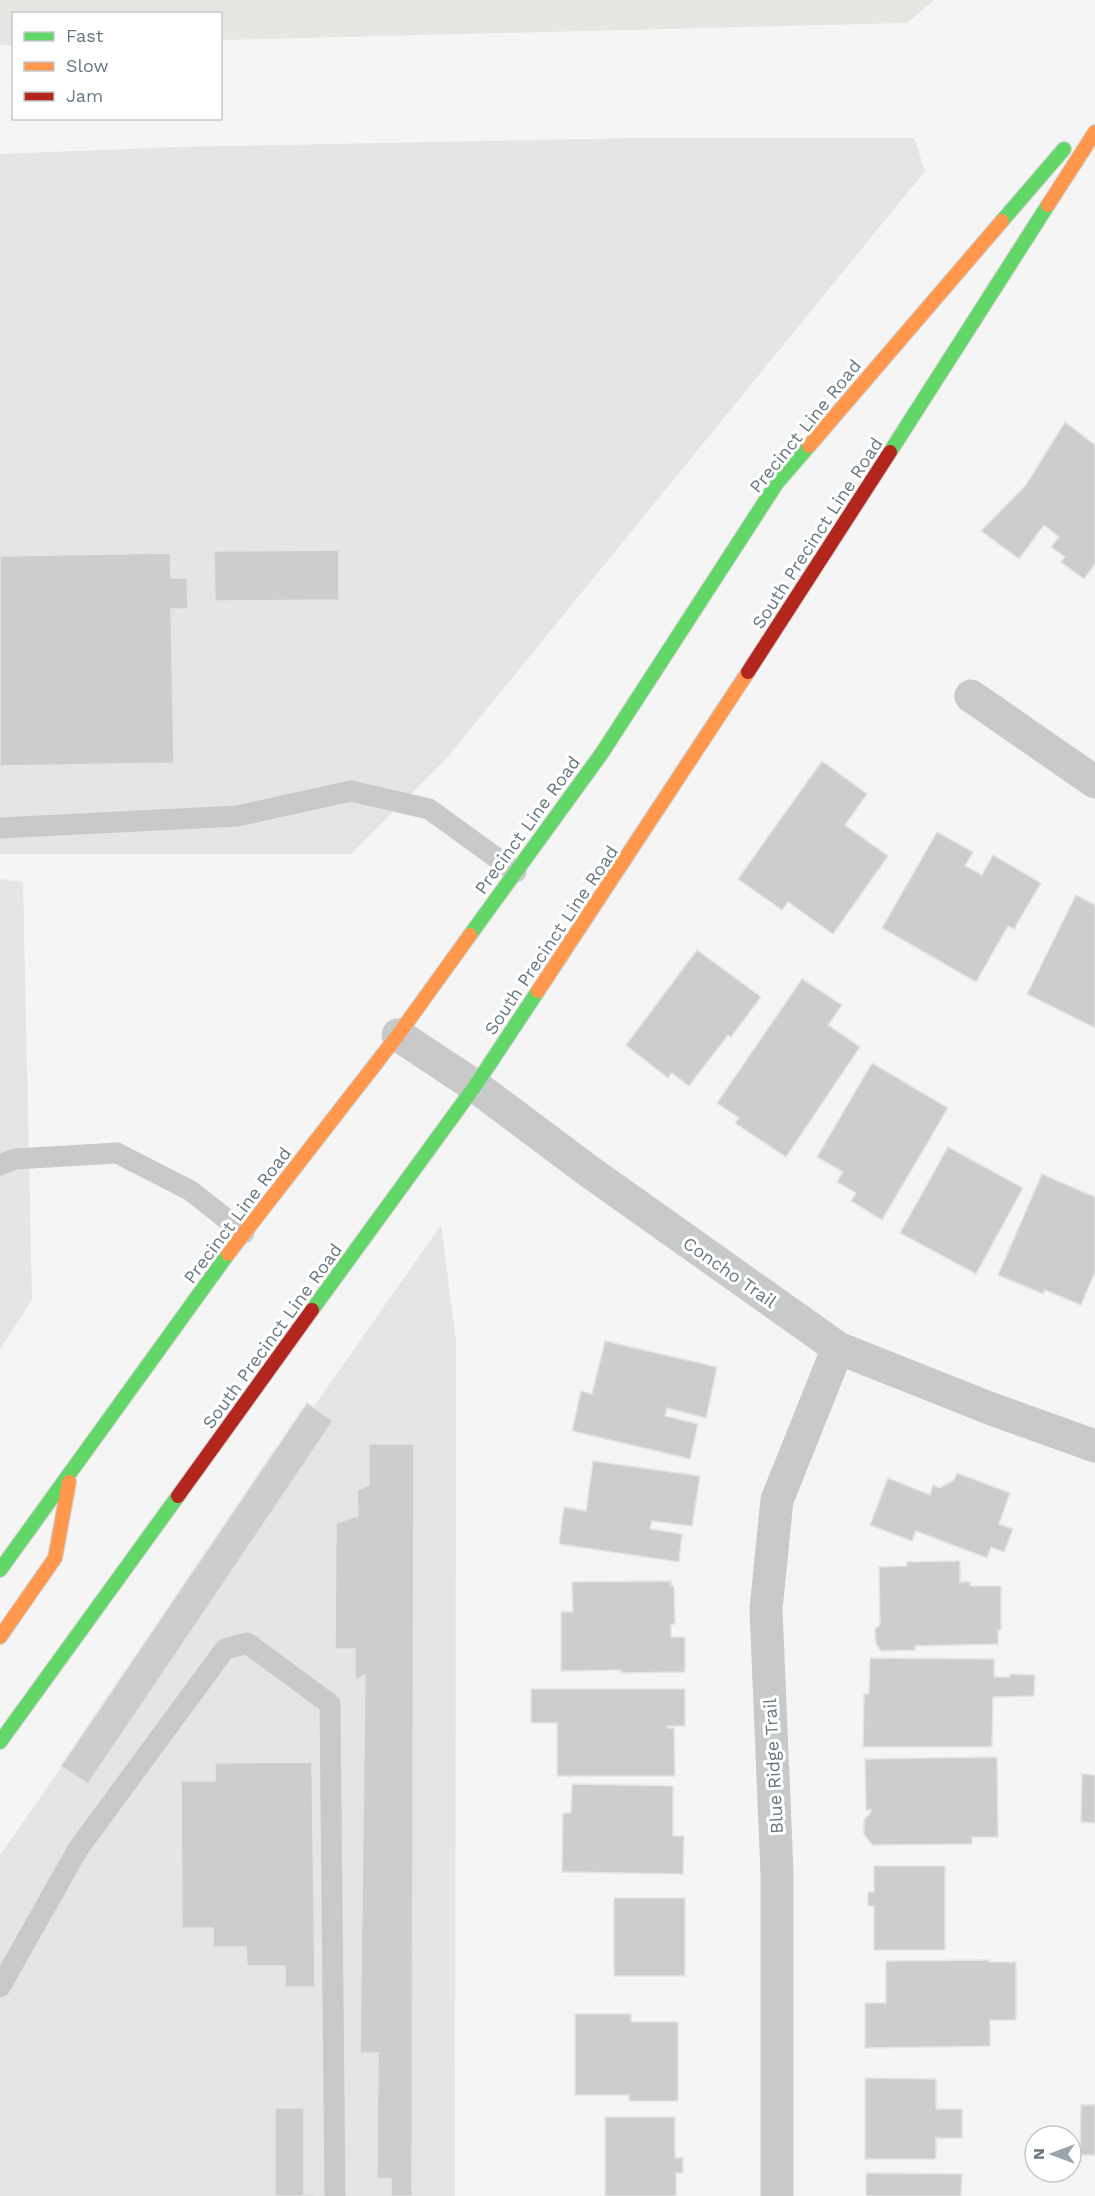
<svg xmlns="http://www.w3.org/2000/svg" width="1095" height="2196" font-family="'Work Sans',sans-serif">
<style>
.built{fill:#e4e5e6}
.green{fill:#e4e7e2}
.building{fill:#cccdce;stroke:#e4e4e4;stroke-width:1.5}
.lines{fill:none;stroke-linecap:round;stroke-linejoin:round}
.fast-casing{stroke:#d1d2d2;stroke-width:16}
.slow-casing{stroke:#d1d2d2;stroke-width:16}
.jam-casing{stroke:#d1d2d2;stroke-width:16}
.lane{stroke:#c8caca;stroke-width:21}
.street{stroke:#c8caca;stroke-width:33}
.fast{stroke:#63d668;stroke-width:14}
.slow{stroke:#ff974d;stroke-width:14}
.jam{stroke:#b3261e;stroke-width:14}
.labels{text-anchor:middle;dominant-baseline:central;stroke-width:6;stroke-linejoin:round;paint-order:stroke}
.street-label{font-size:18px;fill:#697881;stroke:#fff}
</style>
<rect width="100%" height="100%" fill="#f5f5f5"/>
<!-- built -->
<g class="built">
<path d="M 643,138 L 914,138 L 925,171 L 446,759 L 351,854 L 0,854 L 0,154 L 177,147 Z"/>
<path d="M 0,879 L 23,882 L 32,1300 L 0,1349 Z"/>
<path d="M 441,1225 L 456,1341 L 455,2196 L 0,2196 L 0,1855 Z"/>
</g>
<!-- green -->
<path class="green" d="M 0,0 L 934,0 L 907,23 L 221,40 L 220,14 L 14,14 L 13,45 L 0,45 Z"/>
<!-- building -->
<g class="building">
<path d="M 1065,422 L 1095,445 L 1095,564 L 1084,579 L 1061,562 L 1065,557 L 1051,547 L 1059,537 L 1044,525 L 1019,559 L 981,531 L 1026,485 Z"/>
<path d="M 339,550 L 339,600 L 215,601 L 214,551 Z"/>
<path d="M 170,553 L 171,578 L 187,578 L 188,609 L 171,609 L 174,763 L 0,766 L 0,556 Z"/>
<path d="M 822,761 L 867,794 L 845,825 L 888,856 L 833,934 L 788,902 L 782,910 L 738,879 Z"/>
<path d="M 937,832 L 973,852 L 965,866 L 982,875 L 993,855 L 1041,883 L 1014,929 L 1008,926 L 976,982 L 882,928 Z"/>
<path d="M 1076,895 L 1095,905 L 1095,1028 L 1027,994 Z"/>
<path d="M 697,950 L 761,997 L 731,1037 L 728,1035 L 689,1086 L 672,1073 L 668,1078 L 626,1045 Z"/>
<path d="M 802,979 L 842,1005 L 828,1025 L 860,1047 L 786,1157 L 735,1123 L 739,1118 L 717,1103 Z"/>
<path d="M 872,1063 L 948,1108 L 882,1220 L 851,1201 L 856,1193 L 837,1182 L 843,1172 L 817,1157 Z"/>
<path d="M 948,1147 L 1023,1188 L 976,1274 L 900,1233 Z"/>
<path d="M 1042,1174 L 1095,1197 L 1095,1272 L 1081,1305 L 1045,1290 L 1043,1294 L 998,1275 Z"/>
<path d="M 605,1341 L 717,1367 L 706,1418 L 667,1408 L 665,1416 L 698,1424 L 690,1459 L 572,1431 L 581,1391 L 592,1394 Z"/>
<path d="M 307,1403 L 333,1421 L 88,1784 L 61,1766 Z"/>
<path d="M 369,1444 L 414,1444 L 412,2196 L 391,2196 L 391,2179 L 377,2178 L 378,2053 L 360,2053 L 365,1675 L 355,1680 L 355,1649 L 335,1649 L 336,1523 L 358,1516 L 357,1490 L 369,1485 Z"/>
<path d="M 593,1461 L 700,1476 L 692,1526 L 652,1521 L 650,1529 L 682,1534 L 679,1562 L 559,1544 L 564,1507 L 586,1511 Z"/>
<path d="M 957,1473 L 1010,1493 L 999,1524 L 1013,1529 L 1004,1552 L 991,1547 L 987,1558 L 916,1531 L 912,1541 L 870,1525 L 888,1478 L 930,1495 L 933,1485 L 940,1488 L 954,1480 Z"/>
<path d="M 960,1561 L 960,1582 L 970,1582 L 970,1586 L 1001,1586 L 1001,1630 L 998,1630 L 998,1644 L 915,1646 L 915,1650 L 881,1651 L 876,1644 L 875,1629 L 880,1625 L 879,1567 L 907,1566 L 907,1562 Z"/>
<path d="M 671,1581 L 671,1586 L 674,1586 L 675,1624 L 671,1624 L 671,1637 L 685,1637 L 685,1672 L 621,1673 L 621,1670 L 561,1671 L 561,1612 L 573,1612 L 572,1582 Z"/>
<path d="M 870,1658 L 994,1659 L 994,1677 L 1010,1677 L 1010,1674 L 1035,1675 L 1034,1696 L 993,1697 L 992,1747 L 863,1747 L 864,1694 L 869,1694 Z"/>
<path d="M 531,1689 L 685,1689 L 685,1726 L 667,1726 L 667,1728 L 674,1728 L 675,1776 L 557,1776 L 557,1723 L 531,1723 Z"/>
<path d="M 997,1757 L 998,1837 L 972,1837 L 972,1844 L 872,1845 L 864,1834 L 864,1820 L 871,1812 L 871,1810 L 866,1810 L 865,1759 Z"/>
<path d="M 312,1762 L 315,1987 L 285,1987 L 285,1966 L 247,1966 L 246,1947 L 213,1947 L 213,1928 L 182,1928 L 181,1781 L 215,1781 L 215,1763 Z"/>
<path d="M 1082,1774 L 1095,1775 L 1095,1823 L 1081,1822 Z"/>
<path d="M 572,1784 L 673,1786 L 673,1836 L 684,1836 L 683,1874 L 562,1872 L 563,1813 L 571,1813 Z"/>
<path d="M 874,1866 L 945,1866 L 945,1950 L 874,1950 L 874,1906 L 868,1906 L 868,1892 L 874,1892 Z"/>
<rect x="614" y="1898" width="71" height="78"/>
<path d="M 989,1960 L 989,1962 L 1016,1962 L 1016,2020 L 990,2020 L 990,2046 L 865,2048 L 865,2003 L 886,2003 L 886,1961 Z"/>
<path d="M 575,2014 L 631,2014 L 631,2022 L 678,2022 L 678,2101 L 629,2101 L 629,2095 L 575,2095 Z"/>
<path d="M 865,2078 L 936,2079 L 936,2109 L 962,2109 L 962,2138 L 936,2138 L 936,2159 L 865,2159 Z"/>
<path d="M 1081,2105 L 1095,2105 L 1095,2155 L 1080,2155 Z"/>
<path d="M 275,2108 L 304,2108 L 304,2194 L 314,2194 L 314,2196 L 275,2196 Z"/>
<path d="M 605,2117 L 675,2117 L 675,2158 L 683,2158 L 683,2173 L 676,2173 L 676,2196 L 605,2196 Z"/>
<path d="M 866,2173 L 962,2174 L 961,2196 L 866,2196 Z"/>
</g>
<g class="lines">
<defs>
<g id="fast">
<path d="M 1002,221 L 1064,149"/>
<path d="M 890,452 L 1048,205"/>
<path d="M 470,935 L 602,753 L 777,483 L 809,446"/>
<path d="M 312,1310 L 475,1086 L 538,991"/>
<path d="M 0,1570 L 228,1254"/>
<path d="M 0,1742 L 178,1496"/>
</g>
<g id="slow">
<path d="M 1048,205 L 1095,132"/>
<path d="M 809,446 L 1002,221"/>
<path d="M 538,991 L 748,672"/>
<path d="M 228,1254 L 398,1035 L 470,935"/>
<path d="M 0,1637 L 55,1558 L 69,1482"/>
</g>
<g id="jam">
<path d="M 748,672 L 890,452"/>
<path d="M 178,1496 L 312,1310"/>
</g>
</defs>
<!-- fast casing -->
<use href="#fast" class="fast-casing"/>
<!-- slow casing -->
<use href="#slow" class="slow-casing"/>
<!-- jam casing -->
<use href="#jam" class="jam-casing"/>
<!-- lane -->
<g class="lane">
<path d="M 0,828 L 237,816 L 351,791 L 429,809 L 516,872"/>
<path d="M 0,1165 L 15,1159 L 117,1153 L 191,1191 L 244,1233"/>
<path d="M 0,1987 L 78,1849 L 225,1649 L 247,1643 L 330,1704 L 335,2196"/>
</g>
<!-- street -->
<g class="street">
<path d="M 971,696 L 1095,782"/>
<path d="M 398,1035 L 475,1086 L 590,1172 L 838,1348 L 989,1408 L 1095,1446"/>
<path d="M 777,2196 L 777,1873 L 766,1609 L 777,1500 L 838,1348"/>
</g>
<!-- fast -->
<use href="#fast" class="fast"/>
<!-- slow -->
<use href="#slow" class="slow"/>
<!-- jam -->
<use href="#jam" class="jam"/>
</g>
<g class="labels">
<!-- street labels -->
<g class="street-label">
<text transform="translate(805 426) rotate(-51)">Precinct Line Road</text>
<text transform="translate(817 533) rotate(-57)">South Precinct Line Road</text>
<text transform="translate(527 825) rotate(-54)">Precinct Line Road</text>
<text transform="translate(551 940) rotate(-56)">South Precinct Line Road</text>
<text transform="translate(237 1215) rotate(-53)">Precinct Line Road</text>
<text transform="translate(730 1272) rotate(35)">Concho Trail</text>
<text transform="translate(272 1336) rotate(-54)">South Precinct Line Road</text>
<text transform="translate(773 1766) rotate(-93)">Blue Ridge Trail</text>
</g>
</g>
<!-- legend -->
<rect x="12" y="12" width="210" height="108" fill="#ffffff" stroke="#c3c9cd" stroke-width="1.5"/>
<rect x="24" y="32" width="30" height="9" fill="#63d668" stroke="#c3c9cd" stroke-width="1.5"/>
<text x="66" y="42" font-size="18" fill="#697881">Fast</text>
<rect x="24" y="62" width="30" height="9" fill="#ff974d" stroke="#c3c9cd" stroke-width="1.5"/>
<text x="66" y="72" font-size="18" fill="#697881">Slow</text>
<rect x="24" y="92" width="30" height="9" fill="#b3261e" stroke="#c3c9cd" stroke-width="1.5"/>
<text x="66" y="102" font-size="18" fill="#697881">Jam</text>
<!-- north arrow -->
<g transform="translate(1053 2154) rotate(270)"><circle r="28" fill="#ffffff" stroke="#c3c9cd" stroke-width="1.5"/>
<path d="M0-4.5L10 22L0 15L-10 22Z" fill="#9aa4aa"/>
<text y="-9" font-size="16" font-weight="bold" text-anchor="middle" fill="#697881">N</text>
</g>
</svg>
